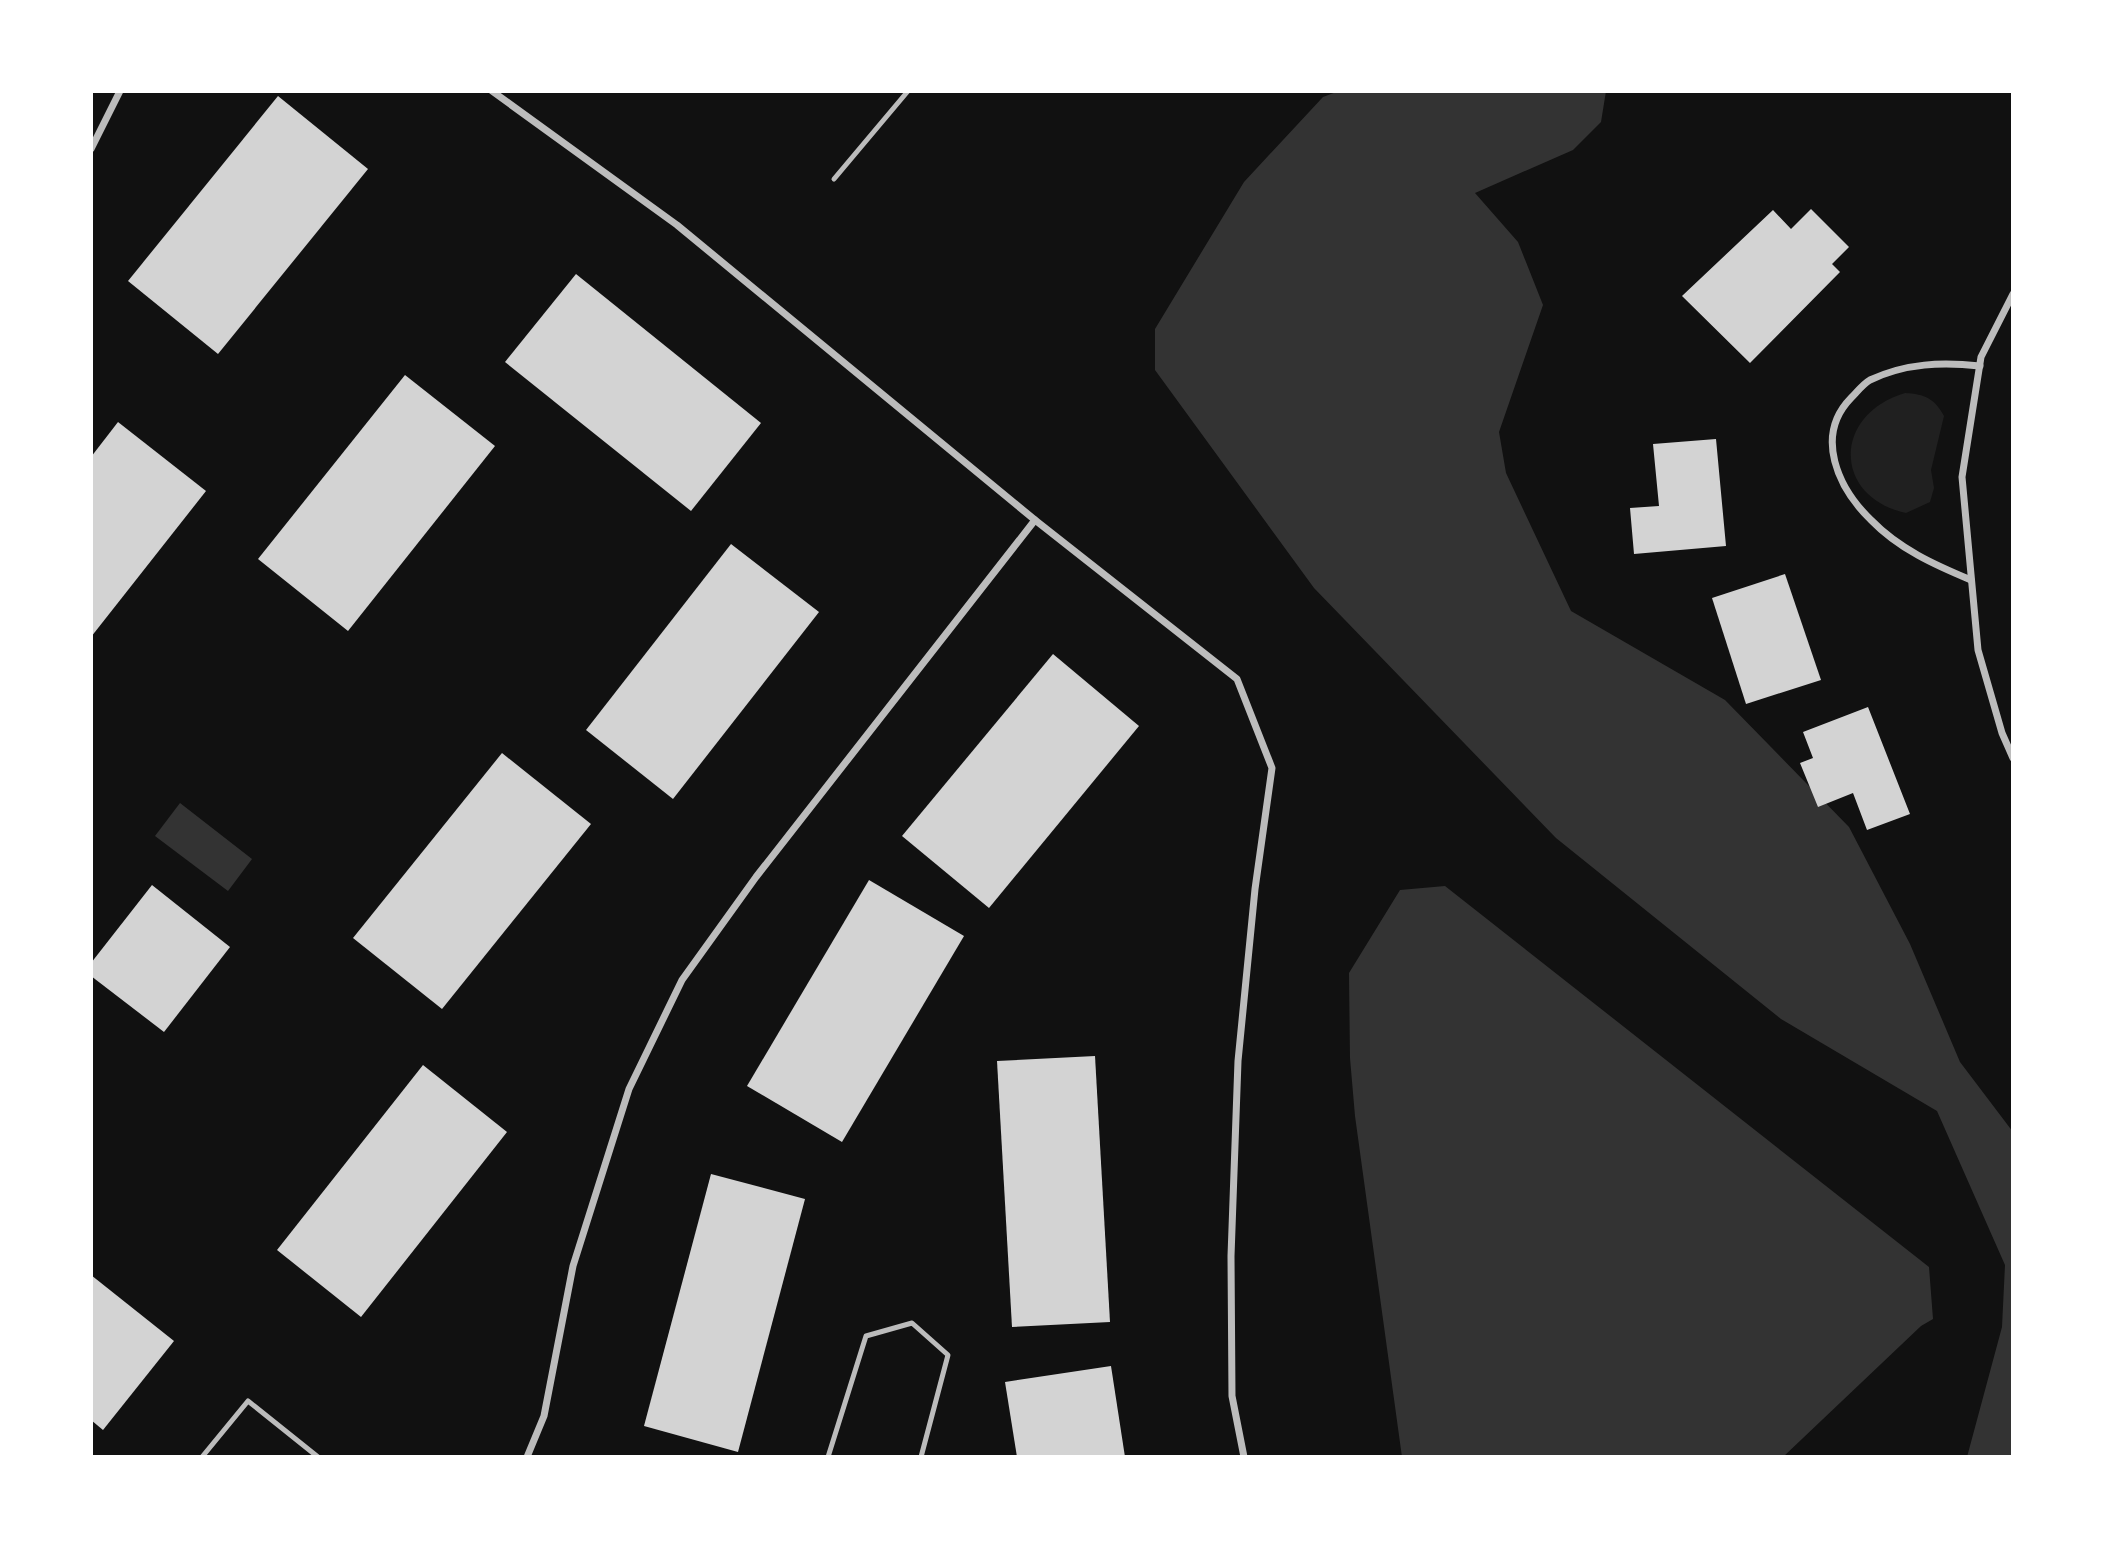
<svg xmlns="http://www.w3.org/2000/svg" width="2104" height="1548" font-family="'Sofia Sans Condensed',sans-serif">
<style>
.green{fill:#202020}
.water{fill:#333}
.building{fill:#d3d3d3}
.lines{fill:none;stroke-linecap:round;stroke-linejoin:round}
.service{stroke:#bcbcbc;stroke-width:5}
.minor{stroke:#bcbcbc;stroke-width:7}
</style>
<rect width="100%" height="100%" fill="#111"/>
<!-- green -->
<path class="green" d="M 1905,393 C 1925,394 1935,399 1944,416 L 1931,470 L 1934,488 L 1930,502 L 1906,513 C 1833,497 1832,415 1905,393 Z"/>
<!-- water -->
<g class="water">
<path d="M 1339,91 L 1606,91 L 1601,122 L 1573,150 L 1475,193 L 1518,242 L 1543,305 L 1499,432 L 1506,473 L 1571,611 L 1725,700 L 1849,827 L 1910,944 L 1960,1062 L 2013,1132 L 2013,1457 L 1967,1457 L 2002,1327 L 2005,1265 L 1937,1111 L 1781,1019 L 1556,838 L 1314,588 L 1155,370 L 1155,329 L 1244,182 L 1323,97 Z"/>
<path d="M 180,803 L 252,859 L 228,891 L 155,836 Z"/>
<path d="M 1445,886 L 1929,1267 L 1933,1319 L 1921,1326 L 1783,1457 L 1402,1457 L 1355,1116 L 1350,1058 L 1349,973 L 1400,890 Z"/>
</g>
<!-- building -->
<g class="building">
<path d="M 278,96 L 368,169 L 218,354 L 128,281 Z"/>
<path d="M 1811,209 L 1849,247 L 1832,264 L 1840,272 L 1750,363 L 1682,296 L 1773,210 L 1791,229 Z"/>
<path d="M 576,274 L 761,423 L 691,511 L 505,362 Z"/>
<path d="M 405,375 L 495,446 L 348,631 L 258,559 Z"/>
<path d="M 118,422 L 206,491 L 91,637 L 91,457 Z"/>
<path d="M 1716,439 L 1726,546 L 1634,554 L 1630,508 L 1659,506 L 1653,444 Z"/>
<path d="M 731,544 L 819,612 L 673,799 L 586,730 Z"/>
<path d="M 1785,574 L 1821,680 L 1746,704 L 1712,598 Z"/>
<path d="M 1053,654 L 1139,726 L 989,908 L 902,836 Z"/>
<path d="M 1868,707 L 1910,814 L 1867,830 L 1853,793 L 1818,807 L 1800,763 L 1813,758 L 1803,732 Z"/>
<path d="M 502,753 L 591,824 L 442,1009 L 353,938 Z"/>
<path d="M 869,880 L 964,936 L 842,1142 L 747,1086 Z"/>
<path d="M 152,885 L 230,947 L 164,1032 L 91,976 L 91,963 Z"/>
<path d="M 1095,1056 L 1110,1322 L 1012,1327 L 997,1061 Z"/>
<path d="M 423,1065 L 507,1132 L 361,1317 L 277,1250 Z"/>
<path d="M 711,1174 L 805,1199 L 738,1452 L 644,1426 Z"/>
<path d="M 91,1275 L 174,1341 L 103,1430 L 91,1420 Z"/>
<path d="M 1111,1366 L 1125,1457 L 1017,1457 L 1005,1382 Z"/>
</g>
<g class="lines">
<!-- service -->
<g class="service">
<path d="M 834,179 L 908,91"/>
<path d="M 202,1457 L 248,1401 L 318,1457"/>
<path d="M 828,1457 L 866,1336 L 912,1323 L 948,1355 L 921,1457"/>
</g>
<!-- minor -->
<g class="minor">
<path d="M 492,91 L 677,225 L 1035,520 L 1237,679 L 1272,768 L 1255,889 L 1238,1061 L 1231,1256 L 1232,1396 L 1244,1457"/>
<path d="M 91,149 L 120,91"/>
<path d="M 2013,294 L 1981,357 L 1962,477 L 1978,650 L 2002,733 L 2013,758"/>
<path d="M 1971,580 C 1935,565 1899,549 1871,520 C 1838,488 1814,436 1851,398 C 1857,392 1863,384 1870,380 C 1906,363 1942,362 1980,366"/>
<path d="M 527,1457 L 544,1416 L 573,1266 L 629,1089 L 682,980 L 756,877 L 1035,520"/>
</g>
</g>
<!-- border -->
<rect width="2104" height="1548" fill="none" stroke="#ffffff" stroke-width="186"/>
</svg>
